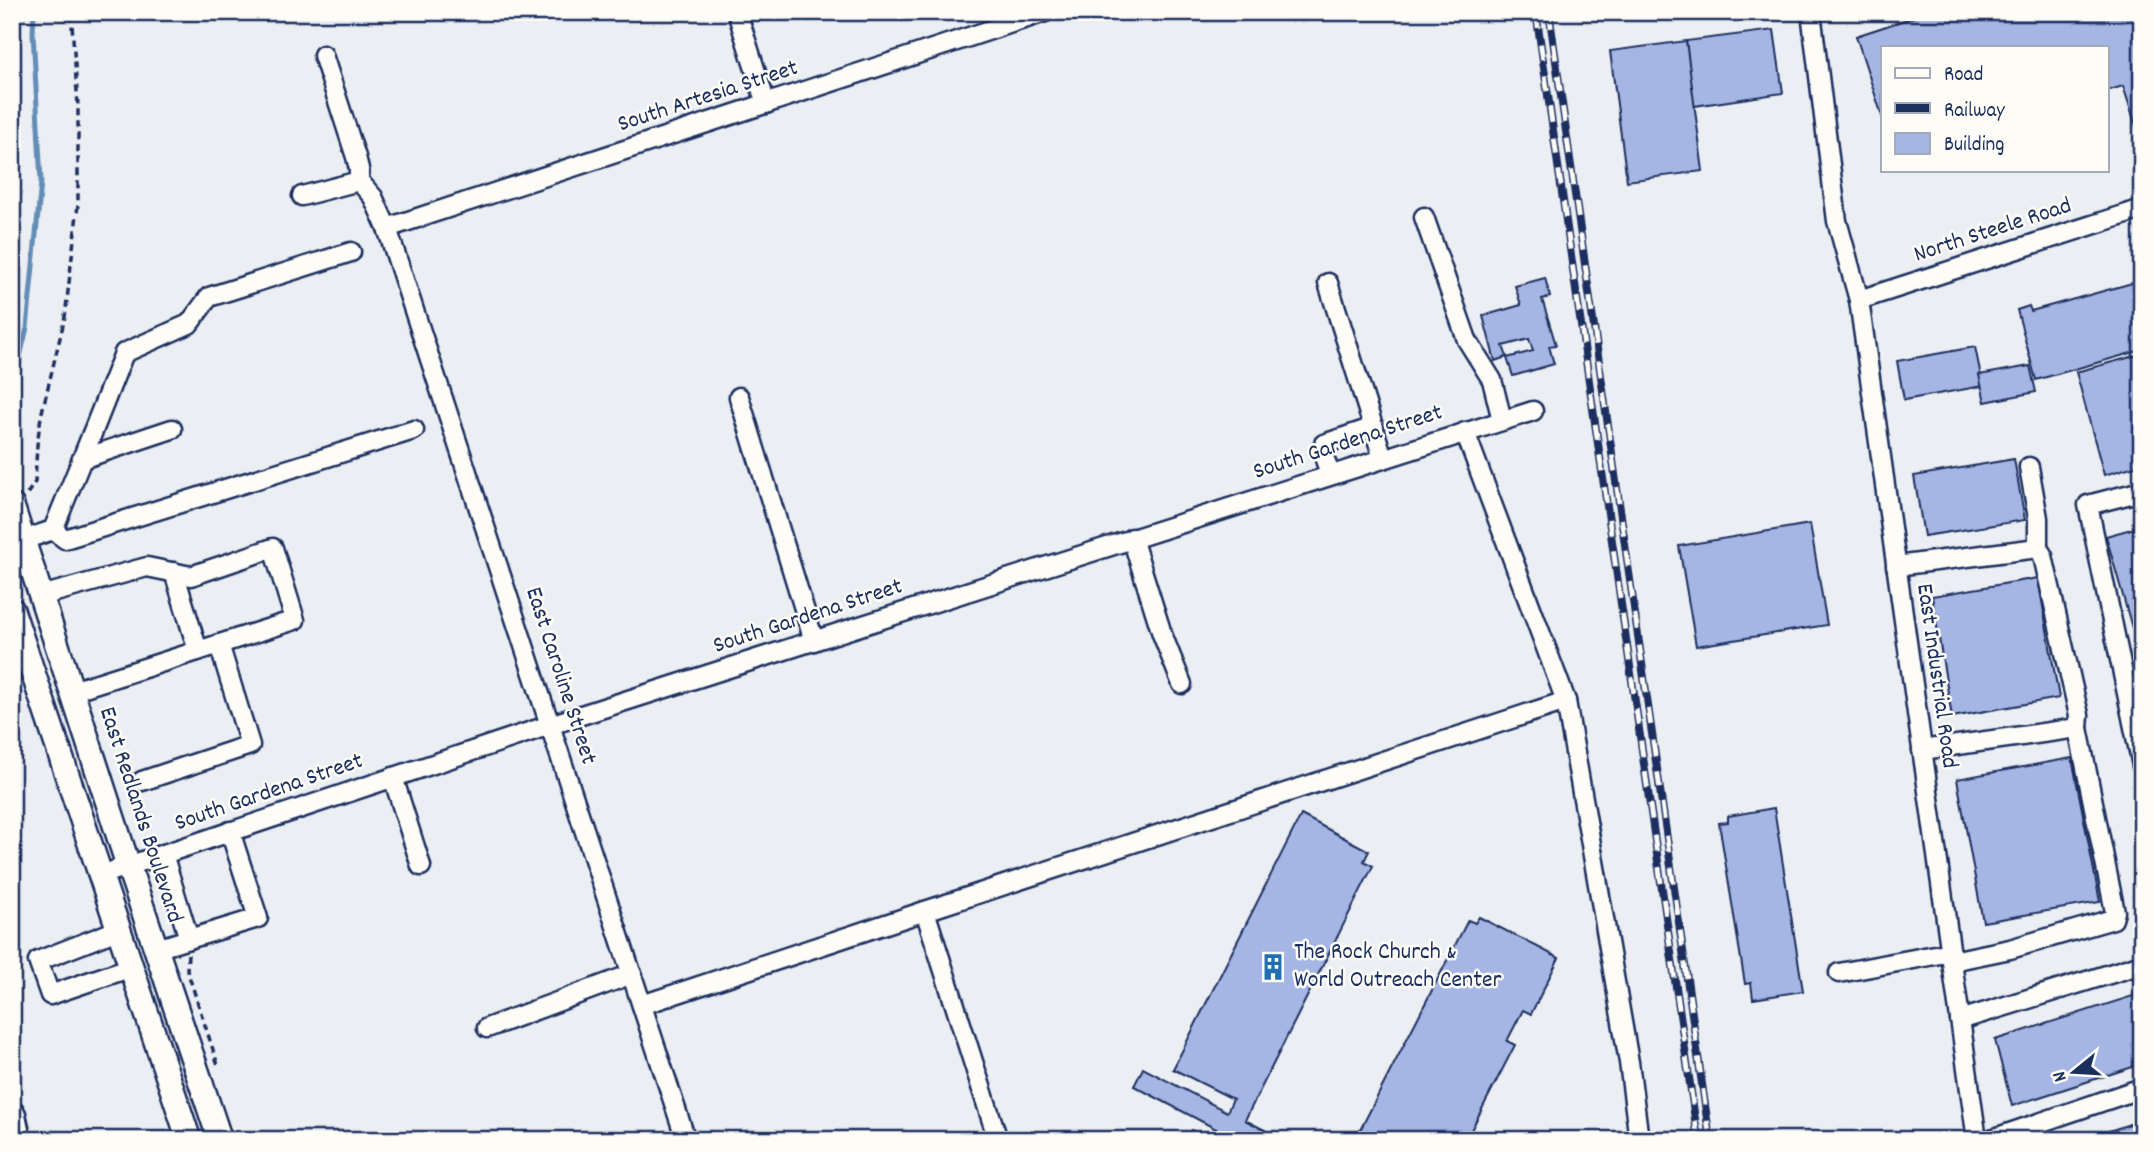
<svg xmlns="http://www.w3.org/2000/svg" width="2154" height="1152" font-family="Dekko,sans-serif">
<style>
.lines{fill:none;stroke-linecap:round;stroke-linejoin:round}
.stream{stroke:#628db6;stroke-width:5}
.building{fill:#a5b5e4;stroke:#1b2f5e;stroke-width:2}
.minor-casing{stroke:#1b2f5e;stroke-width:23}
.major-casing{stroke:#1b2f5e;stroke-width:28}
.highway-casing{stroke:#1b2f5e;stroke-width:32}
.path{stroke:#1b2f5e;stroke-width:3.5;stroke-dasharray:7 5;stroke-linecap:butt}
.minor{stroke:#fdfcf7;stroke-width:18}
.major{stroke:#fdfcf7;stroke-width:23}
.highway{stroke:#fdfcf7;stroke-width:26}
.rail-casing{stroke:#1b2f5e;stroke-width:8}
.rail{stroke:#fdfcf7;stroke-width:5;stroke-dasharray:16;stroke-linecap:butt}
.labels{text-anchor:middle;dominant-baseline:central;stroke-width:5;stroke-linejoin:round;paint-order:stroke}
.street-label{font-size:24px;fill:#1b2f5e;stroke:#fdfcf7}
.poi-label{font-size:24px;fill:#1b2f5e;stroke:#fdfcf7;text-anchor:start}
</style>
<rect width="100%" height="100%" fill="#ebeef3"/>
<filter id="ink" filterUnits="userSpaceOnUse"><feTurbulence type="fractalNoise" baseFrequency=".0143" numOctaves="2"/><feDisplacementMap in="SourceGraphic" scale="14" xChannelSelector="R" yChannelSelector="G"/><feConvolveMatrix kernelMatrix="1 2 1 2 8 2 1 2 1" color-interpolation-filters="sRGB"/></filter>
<g filter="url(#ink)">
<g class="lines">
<!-- stream -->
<path class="stream" d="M 12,389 L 27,328 L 41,182 L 33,32 L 34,12"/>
</g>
<!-- building -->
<g class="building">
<path d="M 1929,12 L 2142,12 L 2142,144 L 2123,86 L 2107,91 L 2107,47 L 1883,47 L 1883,119 L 1856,36 Z"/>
<path d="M 1774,30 L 1783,93 L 1694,106 L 1686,41 Z"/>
<path d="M 1686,41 L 1703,171 L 1627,181 L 1610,51 Z"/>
<path d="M 1545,278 L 1550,297 L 1542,299 L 1556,345 L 1549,346 L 1554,364 L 1513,376 L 1507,358 L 1533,351 L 1529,339 L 1503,346 L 1507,357 L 1495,361 L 1483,316 L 1521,305 L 1515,286 Z"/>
<path d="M 2136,282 L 2142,305 L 2142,350 L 2036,380 L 2017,310 L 2029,306 L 2031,311 Z"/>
<path d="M 1975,347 L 1983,386 L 1904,400 L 1897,361 Z"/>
<path d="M 2142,354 L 2142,464 L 2104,475 L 2076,372 Z"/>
<path d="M 2030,366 L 2036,392 L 1985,402 L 1979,375 Z"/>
<path d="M 2014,459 L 2025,520 L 1924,536 L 1914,476 Z"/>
<path d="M 1810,524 L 1827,625 L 1696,646 L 1679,546 Z"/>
<path d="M 2142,526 L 2142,663 L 2106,536 Z"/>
<path d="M 2038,578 L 2059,698 L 1952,717 L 1932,596 Z"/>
<path d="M 2072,758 L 2100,902 L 1983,922 L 1957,779 Z"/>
<path d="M 1774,808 L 1803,991 L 1753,999 L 1751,983 L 1745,984 L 1719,823 L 1728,822 L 1728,816 Z"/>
<path d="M 1301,815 L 1369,851 L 1364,861 L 1373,866 L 1245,1120 L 1284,1140 L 1237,1140 L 1134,1086 L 1143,1068 L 1227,1112 L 1233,1099 L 1173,1069 Z"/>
<path d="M 1479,917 L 1559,958 L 1531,1014 L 1523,1010 L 1507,1041 L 1515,1045 L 1466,1140 L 1355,1140 L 1468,920 L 1475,923 Z"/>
<path d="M 2142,993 L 2142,1064 L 2012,1106 L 1995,1040 Z"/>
<path d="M 2142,1120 L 2142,1140 L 2082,1140 Z"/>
<path d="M 1191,1130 L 1211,1140 L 1177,1140 L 1187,1136 Z"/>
</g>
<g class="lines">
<defs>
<g id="minor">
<path d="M 737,12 L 766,104"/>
<path d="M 1811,12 L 1837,221 L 1859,300 L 1977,1140"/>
<path d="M 323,55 L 356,157 L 359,169 L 359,181"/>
<path d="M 302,196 L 359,181 L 373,197 L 387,228 L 686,1140"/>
<path d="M 1424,217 L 1467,340 L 1492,380 L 1502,420"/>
<path d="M 387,228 L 1045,12"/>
<path d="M 1328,283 L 1383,458"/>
<path d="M 1859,300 L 2142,209"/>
<path d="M 739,397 L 814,641"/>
<path d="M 1465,432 L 1566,701 L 1629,1062 L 1639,1140"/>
<path d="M 82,459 L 124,353 L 189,324 L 209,297 L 351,252"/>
<path d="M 2029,467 L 2038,518 L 2038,548"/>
<path d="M 1330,475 L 1323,453 L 1324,444 L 1374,427"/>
<path d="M 2142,491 L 2088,505 L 2142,766"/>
<path d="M 53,530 L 82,459 L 172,429"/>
<path d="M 1132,538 L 1162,634 L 1182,684"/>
<path d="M 23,540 L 53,530 L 65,539 L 414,430"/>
<path d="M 1896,566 L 2038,548 L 2043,556 L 2079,715 L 2078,728 L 2115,912 L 2113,919 L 2010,949 L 1952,961"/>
<path d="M 174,572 L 198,651"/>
<path d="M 41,596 L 147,567 L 191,576 L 273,548 L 295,620 L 72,691"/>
<path d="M 1922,750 L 2078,728"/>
<path d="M 393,777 L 421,866"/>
<path d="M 142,781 L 250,745 L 219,644"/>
<path d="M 163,854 L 189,939"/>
<path d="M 101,875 L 550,725 L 1533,411"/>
<path d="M 925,911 L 1566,701"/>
<path d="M 120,929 L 38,961 L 50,995 L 132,967"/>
<path d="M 156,949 L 258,918 L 230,831"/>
<path d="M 1839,973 L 1951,952"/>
<path d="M 642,1005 L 925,911 L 998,1140"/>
<path d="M 1960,1020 L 2142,964"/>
<path d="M 487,1028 L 632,974"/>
<path d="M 1989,1140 L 2142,1088"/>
</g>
<g id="major">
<path d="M 12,506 L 128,865 L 220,1140"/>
<path d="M 12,610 L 189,1140"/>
</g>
<path id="highway" d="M 12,1116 L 17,1140"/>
</defs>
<!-- minor casing -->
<use href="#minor" class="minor-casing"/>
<!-- major casing -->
<use href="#major" class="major-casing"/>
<!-- highway casing -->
<use href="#highway" class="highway-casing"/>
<!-- path -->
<g class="path">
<path d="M 27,494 L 35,482 L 37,445 L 41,416 L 65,317 L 78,205 L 78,105 L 71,12"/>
<path d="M 188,954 L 187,970 L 219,1068"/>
</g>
<!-- minor -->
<use href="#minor" class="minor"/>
<!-- major -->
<use href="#major" class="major"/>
<!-- highway -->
<use href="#highway" class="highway"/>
<defs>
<g id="rail">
<path d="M 1536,12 L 1698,1140"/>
<path d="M 1549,12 L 1710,1140"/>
</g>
</defs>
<!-- rail casing -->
<use href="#rail" class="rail-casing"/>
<!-- rail -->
<use href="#rail" class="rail"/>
</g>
</g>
<!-- icons -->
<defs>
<symbol id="building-bare" viewBox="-9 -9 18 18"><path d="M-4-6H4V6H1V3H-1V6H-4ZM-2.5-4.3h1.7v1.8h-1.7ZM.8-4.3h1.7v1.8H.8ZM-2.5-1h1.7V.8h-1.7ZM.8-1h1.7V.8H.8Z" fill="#1f6fb2" stroke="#fdfcf7" stroke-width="2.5" paint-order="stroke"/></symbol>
</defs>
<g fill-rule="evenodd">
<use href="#building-bare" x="1254" y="948" width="38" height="38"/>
</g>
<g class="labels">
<!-- street labels -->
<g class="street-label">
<text transform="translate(708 97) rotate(-18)">South Artesia Street</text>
<text transform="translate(1993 231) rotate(-18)">North Steele Road</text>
<text transform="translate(1348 443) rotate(-18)">South Gardena Street</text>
<text transform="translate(808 617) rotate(-18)">South Gardena Street</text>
<text transform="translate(560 676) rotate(72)">East Caroline Street</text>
<text transform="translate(1936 676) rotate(82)">East Industrial Road</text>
<text transform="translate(269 793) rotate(-19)">South Gardena Street</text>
<text transform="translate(140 815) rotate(72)">East Redlands Boulevard</text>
</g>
<!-- poi labels -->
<g class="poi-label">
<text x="1294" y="953">The Rock Church &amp;<tspan x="1294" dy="28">World Outreach Center</tspan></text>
</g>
</g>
<!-- margin -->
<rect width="2154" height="1152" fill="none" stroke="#fdfcf7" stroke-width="42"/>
<rect x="21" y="21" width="2112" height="1110" fill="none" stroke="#1b2f5e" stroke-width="2.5" filter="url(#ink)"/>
<!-- legend -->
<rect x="1881" y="46" width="228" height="126" fill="#fdfcf7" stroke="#a3aaba" stroke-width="2"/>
<rect x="1895" y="68" width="35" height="10" fill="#fdfcf7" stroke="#a3aaba" stroke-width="2"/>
<text x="1944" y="80" font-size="21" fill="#1b2f5e">Road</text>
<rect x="1895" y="103" width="35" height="10" fill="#1b2f5e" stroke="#a3aaba" stroke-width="2"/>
<text x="1944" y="116" font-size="21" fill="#1b2f5e">Railway</text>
<rect x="1895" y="133" width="35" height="21" fill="#a5b5e4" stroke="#a3aaba" stroke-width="2"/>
<text x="1944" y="150" font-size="21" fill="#1b2f5e">Building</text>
<!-- north arrow -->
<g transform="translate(2074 1072) rotate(252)" stroke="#fdfcf7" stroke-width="5" paint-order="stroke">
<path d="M0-5L12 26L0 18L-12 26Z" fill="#1b2f5e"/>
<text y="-10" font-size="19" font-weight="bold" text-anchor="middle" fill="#1b2f5e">N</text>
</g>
</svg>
